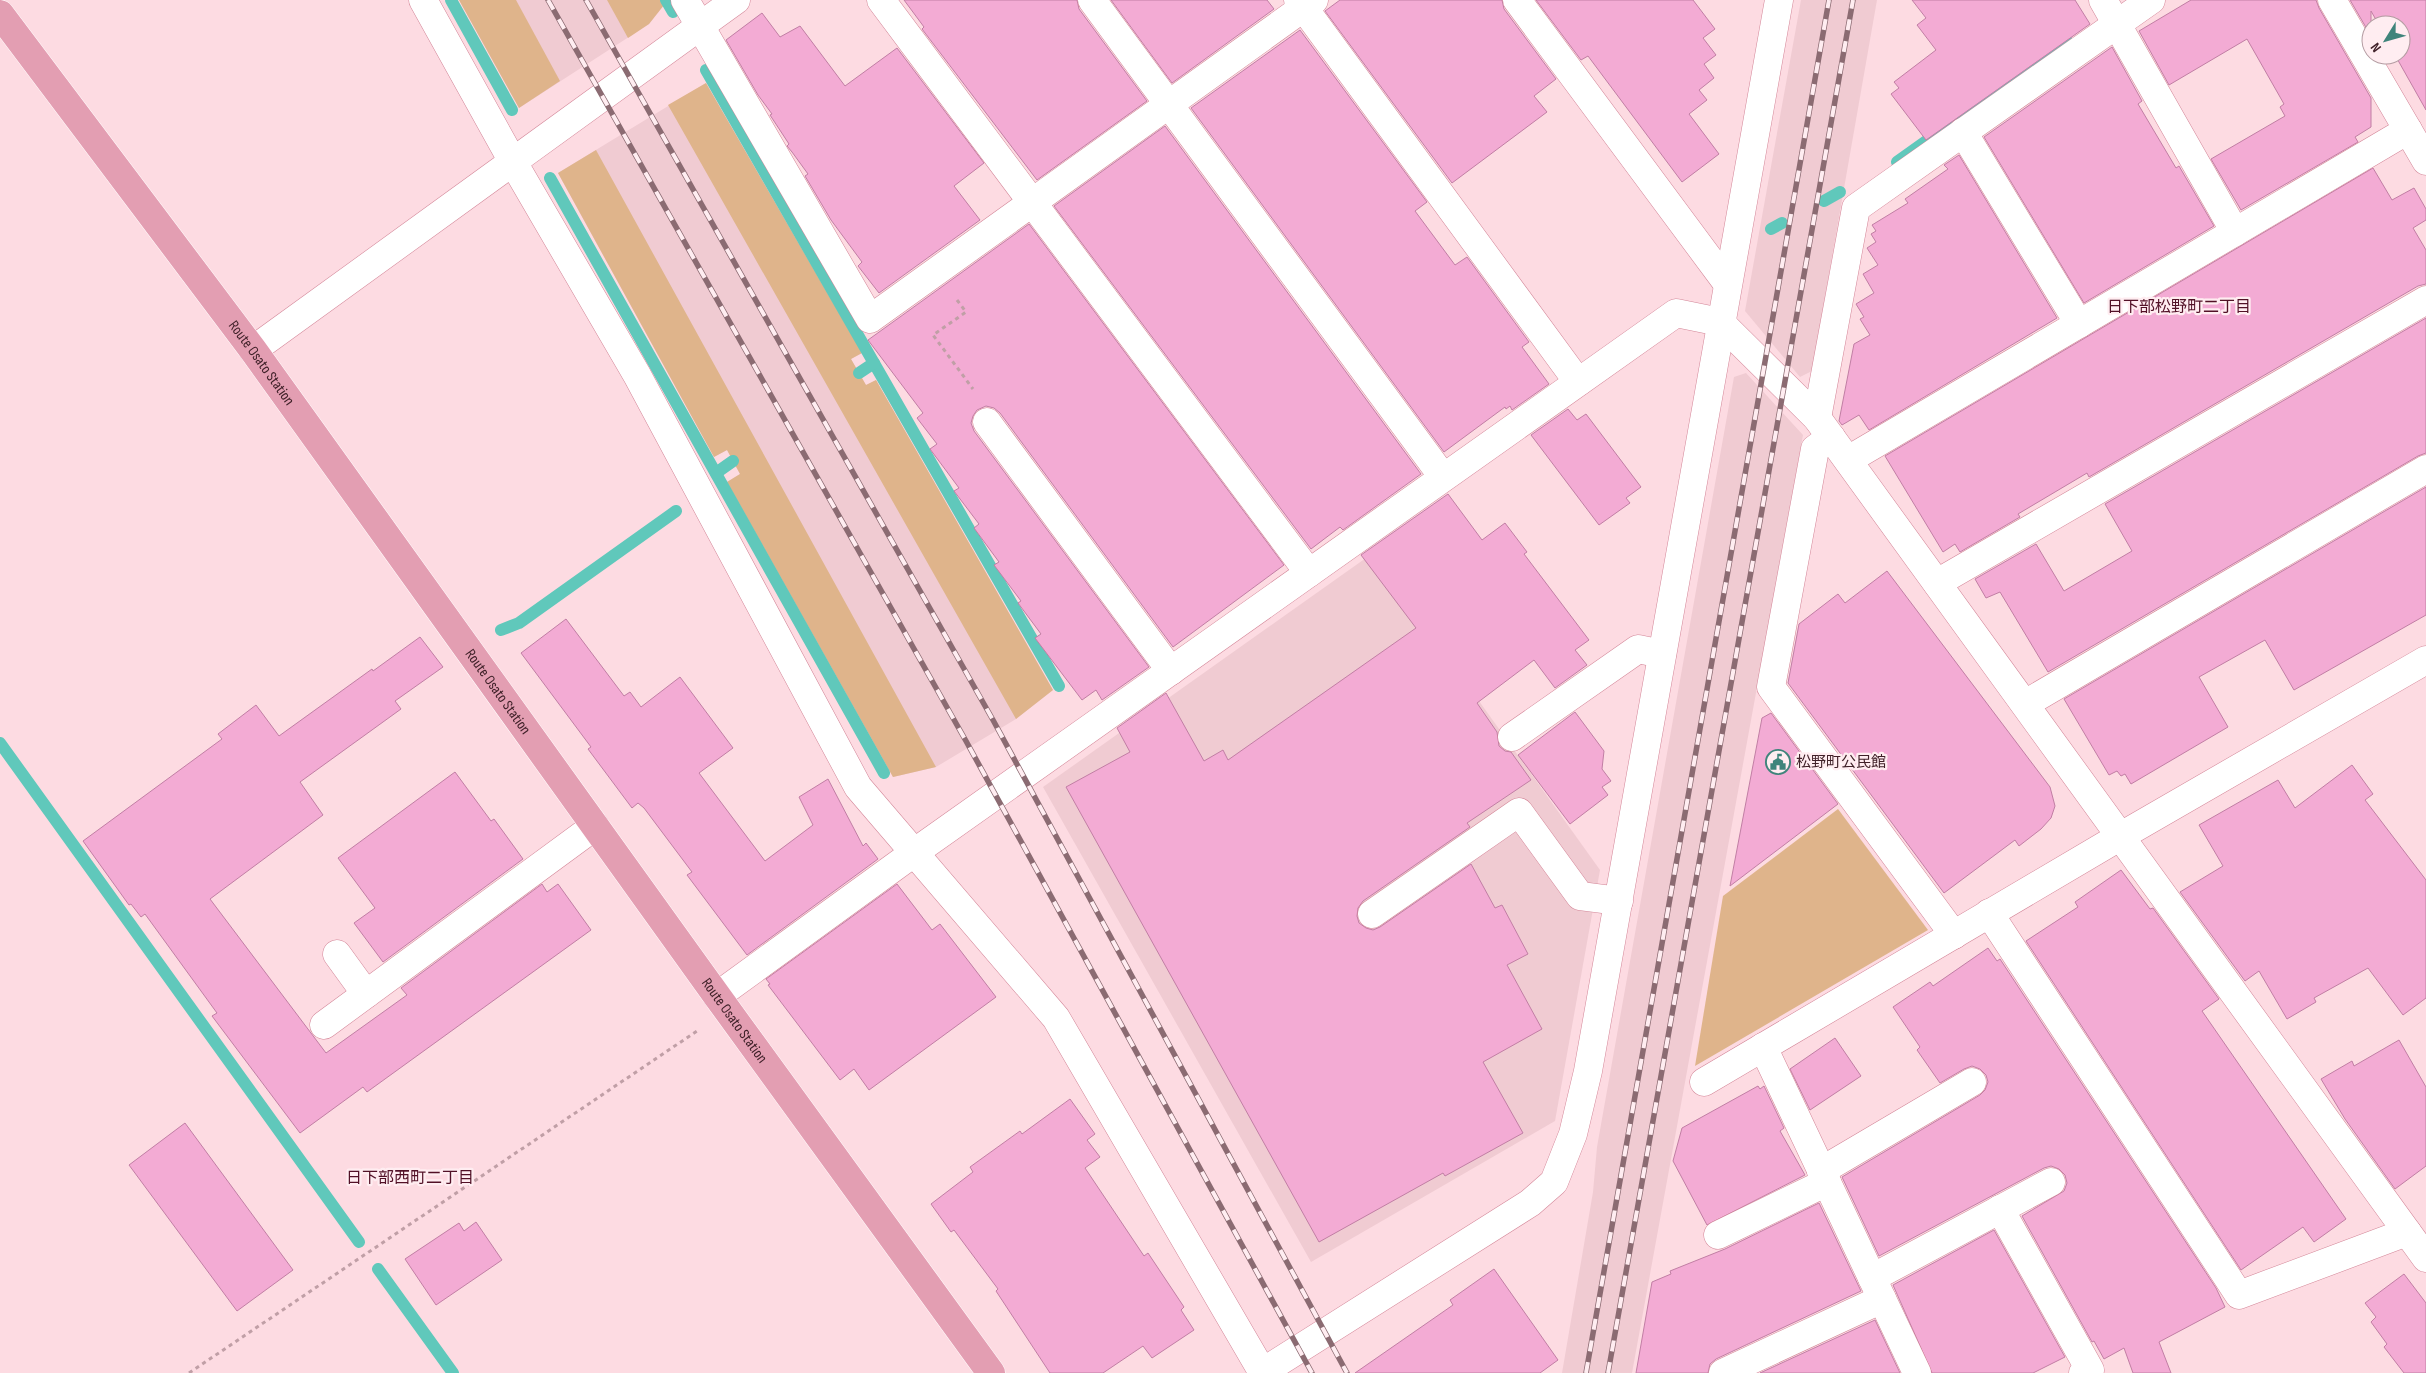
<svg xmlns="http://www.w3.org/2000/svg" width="2426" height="1373" font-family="'Sofia Sans Condensed','Noto Sans JP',sans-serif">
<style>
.built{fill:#f0cbd2}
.green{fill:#dfb48b}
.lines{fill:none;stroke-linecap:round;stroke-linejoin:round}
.stream{stroke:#60c8bb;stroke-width:12}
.building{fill:#f3abd4;stroke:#c17ea4}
.minor-casing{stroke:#d38698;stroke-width:29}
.major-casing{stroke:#fff;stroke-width:29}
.path{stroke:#c09fa6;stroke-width:3;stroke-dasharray:4 4;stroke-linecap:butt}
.minor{stroke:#fff;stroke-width:28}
.major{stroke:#e39eb2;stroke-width:28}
.rail-casing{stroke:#8b6b72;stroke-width:5.5}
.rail{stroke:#ffedf1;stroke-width:4;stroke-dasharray:11;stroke-linecap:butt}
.labels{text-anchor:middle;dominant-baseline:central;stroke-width:4.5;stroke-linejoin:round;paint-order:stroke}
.street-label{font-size:15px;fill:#402129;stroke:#ffedf1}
.poi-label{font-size:15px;fill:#402129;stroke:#ffedf1;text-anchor:start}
.neighbourhood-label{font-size:16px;fill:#521127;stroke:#ffedf1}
</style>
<rect width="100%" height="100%" fill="#fddbe2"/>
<!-- built -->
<g class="built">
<path d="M 459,0 L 661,0 L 664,5 L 649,24 L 519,108 Z"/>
<path d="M 1801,0 L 1877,0 L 1812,371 L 1800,377 L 1745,311 Z"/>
<path d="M 706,83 L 862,353 L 851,359 L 859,373 L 866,385 L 876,380 L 1053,690 L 1016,719 L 936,767 L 893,777 L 727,482 L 740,474 L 733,461 L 727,450 L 714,457 L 558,173 Z"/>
<path d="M 1746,373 L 1803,435 L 1632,1373 L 1562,1373 L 1593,1192 L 1597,1147 L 1734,377 Z"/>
<path d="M 1373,553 L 1600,870 L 1555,1121 L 1311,1262 L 1043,787 Z"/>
</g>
<!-- green -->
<g class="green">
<path d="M 459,0 L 516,0 L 560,81 L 519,108 Z"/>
<path d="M 607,0 L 661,0 L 664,5 L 649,24 L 628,38 Z"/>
<path d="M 706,83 L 862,353 L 851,359 L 866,385 L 876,380 L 1053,690 L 1016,719 L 668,105 Z"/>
<path d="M 596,150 L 936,767 L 893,777 L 727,482 L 740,474 L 727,450 L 714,457 L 558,173 Z"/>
<path d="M 1838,809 L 1928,930 L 1695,1066 L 1723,896 Z"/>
</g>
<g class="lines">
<!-- stream -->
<g class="stream">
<path d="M 451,0 L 512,110"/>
<path d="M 666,0 L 673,12"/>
<path d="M 706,70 L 1059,686"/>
<path d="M 1897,162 L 2067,41"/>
<path d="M 550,178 L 884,773"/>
<path d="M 1824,201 L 1840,192"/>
<path d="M 1771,229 L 1782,223"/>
<path d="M 859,373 L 874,363"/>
<path d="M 716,473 L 733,461"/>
<path d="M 501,630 L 519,623 L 676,511"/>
<path d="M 0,743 L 359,1242"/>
<path d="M 378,1269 L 453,1373"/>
</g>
</g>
<!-- building -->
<g class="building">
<path d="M 904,0 L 1077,0 L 1079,9 L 1147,101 L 1037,180 L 922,29 L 924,27 Z"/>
<path d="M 1111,0 L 1267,0 L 1274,9 L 1172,83 Z"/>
<path d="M 1340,0 L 1502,0 L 1504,9 L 1556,79 L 1534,96 L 1547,112 L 1452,183 L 1325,11 Z"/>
<path d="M 1536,0 L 1693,0 L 1715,29 L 1703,38 L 1716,55 L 1704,64 L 1714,78 L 1699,90 L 1707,100 L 1689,114 L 1719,154 L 1682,182 L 1588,56 L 1581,60 Z"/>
<path d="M 1912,0 L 2075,0 L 2090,24 L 1926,140 L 1891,94 L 1899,88 L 1894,82 L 1936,50 L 1917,25 L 1926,18 Z"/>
<path d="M 2191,0 L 2316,0 L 2319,8 L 2371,98 L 2371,127 L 2355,137 L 2358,142 L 2241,210 L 2211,159 L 2285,116 L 2280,107 L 2284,104 L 2247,39 L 2169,85 L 2139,31 Z"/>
<path d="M 2350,0 L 2426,0 L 2426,110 L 2395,55 L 2401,55 L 2401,25 L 2379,25 L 2371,11 L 2371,36 Z"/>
<path d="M 762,13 L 780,37 L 800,26 L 845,86 L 897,48 L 984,163 L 954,186 L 980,220 L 879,293 L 858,266 L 862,262 L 831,220 L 805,176 L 808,174 L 792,152 L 787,146 L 789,144 L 770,115 L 772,114 L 758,95 L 726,40 Z"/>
<path d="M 1300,30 L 1427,202 L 1415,211 L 1455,265 L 1467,257 L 1529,342 L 1522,347 L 1549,384 L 1512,410 L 1510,406 L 1506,409 L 1505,407 L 1444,452 L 1191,108 Z"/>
<path d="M 2112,47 L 2142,101 L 2138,104 L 2176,168 L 2179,166 L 2214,226 L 2084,303 L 1984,137 Z"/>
<path d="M 1165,126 L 1421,474 L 1343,530 L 1340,527 L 1311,549 L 1054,206 Z"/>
<path d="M 1959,155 L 2057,318 L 1869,430 L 1859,415 L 1842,425 L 1839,421 L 1854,344 L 1870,335 L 1860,319 L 1864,317 L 1856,304 L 1874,293 L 1863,274 L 1878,265 L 1867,248 L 1876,242 L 1871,234 L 1876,231 L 1872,225 L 1908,203 L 1905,199 L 1948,169 L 1944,165 Z"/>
<path d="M 2373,168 L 2392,200 L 2414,188 L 2426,209 L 2426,220 L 2413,228 L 2426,250 L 2426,284 L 2418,286 L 2089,477 L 2087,473 L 2018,514 L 2020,517 L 1960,552 L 1955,544 L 1943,552 L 1885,456 Z"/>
<path d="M 1029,224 L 1284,565 L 1173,647 L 1000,413 L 994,408 L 986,406 L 977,410 L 973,416 L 971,423 L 974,431 L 1149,667 L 1102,700 L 1096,690 L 1082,700 L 1035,638 L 1041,634 L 1018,603 L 1021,601 L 994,565 L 999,562 L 974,528 L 979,524 L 954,491 L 959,488 L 930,449 L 937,444 L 917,418 L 923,413 L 868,340 Z"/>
<path d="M 2426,318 L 2426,453 L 2418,456 L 2048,672 L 2000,592 L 1986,598 L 1975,579 L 2036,544 L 2064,591 L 2132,551 L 2105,504 Z"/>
<path d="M 1568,409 L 1577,420 L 1586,414 L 1641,487 L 1626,498 L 1630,503 L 1599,525 L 1531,435 Z"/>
<path d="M 2426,487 L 2426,615 L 2294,690 L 2265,640 L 2199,677 L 2228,727 L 2131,784 L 2125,774 L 2121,776 L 2117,771 L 2109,775 L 2064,699 Z"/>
<path d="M 1448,494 L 1482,540 L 1505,523 L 1527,552 L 1524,554 L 1589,640 L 1575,650 L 1587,665 L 1555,688 L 1534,660 L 1477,703 L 1497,732 L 1499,746 L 1505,751 L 1511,752 L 1531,780 L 1467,823 L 1470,827 L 1363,901 L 1358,908 L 1357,916 L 1359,923 L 1366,928 L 1373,930 L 1380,927 L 1471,864 L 1495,908 L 1502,905 L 1528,954 L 1507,965 L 1542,1029 L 1483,1062 L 1523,1133 L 1445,1176 L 1443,1173 L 1319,1242 L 1066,787 L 1130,752 L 1117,728 L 1166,693 L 1204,761 L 1223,750 L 1228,760 L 1416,628 L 1361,555 Z"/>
<path d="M 1887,571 L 2050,787 L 2055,806 L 2051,818 L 2041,829 L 2019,846 L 2015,840 L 1944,893 L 1788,683 L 1799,624 L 1838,594 L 1845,603 Z"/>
<path d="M 566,619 L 624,696 L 630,692 L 641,707 L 680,677 L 733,748 L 699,773 L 765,861 L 813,825 L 799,797 L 828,779 L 863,846 L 866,843 L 878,859 L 747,955 L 687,875 L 692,872 L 644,808 L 638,803 L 632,808 L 588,749 L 591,747 L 521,653 Z"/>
<path d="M 420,637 L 443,667 L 395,701 L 401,709 L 300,782 L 323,815 L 210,899 L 326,1053 L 407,995 L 401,988 L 542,884 L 547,892 L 558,884 L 591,930 L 367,1092 L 363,1087 L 300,1133 L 212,1016 L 217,1013 L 145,914 L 141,917 L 131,904 L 129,905 L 83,841 L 222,739 L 218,734 L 256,705 L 279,736 L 372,669 L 373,671 Z"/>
<path d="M 1575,712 L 1604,751 L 1602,769 L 1611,781 L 1602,787 L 1608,795 L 1570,824 L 1518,755 Z"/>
<path d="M 1771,713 L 1838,804 L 1730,886 L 1762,718 Z"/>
<path d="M 2352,765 L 2373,794 L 2365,800 L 2426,880 L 2426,998 L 2403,1015 L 2368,968 L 2314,998 L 2316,1002 L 2287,1019 L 2259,971 L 2245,981 L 2180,892 L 2223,866 L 2199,825 L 2278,780 L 2295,808 Z"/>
<path d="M 455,772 L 491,821 L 494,819 L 523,859 L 383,962 L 354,923 L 375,908 L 338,858 Z"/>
<path d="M 2121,870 L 2150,909 L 2153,908 L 2219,999 L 2202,1011 L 2346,1219 L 2314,1242 L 2303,1227 L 2241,1270 L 2026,941 L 2078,907 L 2075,902 Z"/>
<path d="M 897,884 L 932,930 L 940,924 L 996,997 L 869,1090 L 854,1069 L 840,1080 L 768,985 L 770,984 L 766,979 Z"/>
<path d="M 1988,948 L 1997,961 L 2000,959 L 2216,1288 L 2225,1307 L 2159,1342 L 2171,1373 L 2133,1373 L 2124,1348 L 2104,1359 L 2094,1341 L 2092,1342 L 2022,1216 L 2064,1191 L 2067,1183 L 2065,1175 L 2059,1169 L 2051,1166 L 2044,1168 L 1879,1256 L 1842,1177 L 1980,1095 L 1985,1090 L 1988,1082 L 1986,1075 L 1980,1069 L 1972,1066 L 1964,1069 L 1940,1083 L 1917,1050 L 1920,1047 L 1893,1007 L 1930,982 L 1933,986 Z"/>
<path d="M 1835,1038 L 1861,1076 L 1810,1110 L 1790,1069 Z"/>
<path d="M 2399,1040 L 2426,1087 L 2426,1166 L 2395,1189 L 2345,1119 L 2321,1079 L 2352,1061 L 2354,1066 Z"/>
<path d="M 1758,1086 L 1760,1089 L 1764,1086 L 1784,1128 L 1780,1131 L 1805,1175 L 1707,1225 L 1673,1161 L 1682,1128 Z"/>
<path d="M 1070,1099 L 1095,1134 L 1087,1140 L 1100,1157 L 1085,1168 L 1144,1256 L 1148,1253 L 1184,1307 L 1181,1310 L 1194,1330 L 1152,1358 L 1143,1346 L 1103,1373 L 1050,1373 L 996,1291 L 998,1289 L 954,1230 L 951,1232 L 931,1204 L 973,1172 L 970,1167 L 1020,1131 L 1022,1134 Z"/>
<path d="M 185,1123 L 293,1270 L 237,1311 L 129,1165 Z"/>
<path d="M 1819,1203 L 1861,1291 L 1716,1359 L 1710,1364 L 1708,1373 L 1636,1373 L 1652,1282 L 1671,1274 L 1670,1271 L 1725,1249 Z"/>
<path d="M 476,1222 L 502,1260 L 436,1305 L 405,1259 L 459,1223 L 464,1231 Z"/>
<path d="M 1994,1230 L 2065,1357 L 2033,1373 L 1932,1373 L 1893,1285 Z"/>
<path d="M 1494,1269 L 1558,1360 L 1540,1373 L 1355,1373 L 1453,1305 L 1450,1300 Z"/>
<path d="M 2404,1274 L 2426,1303 L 2426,1373 L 2404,1373 L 2384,1347 L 2387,1344 L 2371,1322 L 2376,1317 L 2365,1303 Z"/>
<path d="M 1875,1320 L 1900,1373 L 1760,1373 Z"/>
</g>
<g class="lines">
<defs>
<g id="minor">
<path d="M 423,0 L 513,162 L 637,375 L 858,787 L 1056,1018 L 1263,1373"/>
<path d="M 685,0 L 870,319 L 1314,0"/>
<path d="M 881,0 L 1309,573"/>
<path d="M 1092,0 L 1443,477"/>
<path d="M 1298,0 L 1578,382"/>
<path d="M 1517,0 L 1727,283"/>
<path d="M 2103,0 L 2235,232"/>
<path d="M 2332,0 L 2426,161"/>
<path d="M 1963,132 L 2079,324"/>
<path d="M 253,350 L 736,0"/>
<path d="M 1817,418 L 1856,208 L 2151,0"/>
<path d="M 987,422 L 1171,671"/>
<path d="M 1831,437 L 1815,449 L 1771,687 L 1954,935"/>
<path d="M 1848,460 L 2408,130"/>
<path d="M 1937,583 L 2426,300"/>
<path d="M 2025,704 L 2426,469"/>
<path d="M 1512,737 L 1638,649 L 1662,654"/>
<path d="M 1989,913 L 2239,1295 L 2407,1232"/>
<path d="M 1372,914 L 1519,812 L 1580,896 L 1619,901"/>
<path d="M 337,954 L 366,994"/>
<path d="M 717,996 L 915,852 L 1676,313 L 1720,322 L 1817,418 L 2426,1258"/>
<path d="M 324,1025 L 595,826"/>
<path d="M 1763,1047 L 1917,1373"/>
<path d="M 1704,1082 L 2121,836 L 2426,660"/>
<path d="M 1821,1171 L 1972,1082"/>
<path d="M 2000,1209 L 2090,1370 L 2083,1373"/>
<path d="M 1718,1235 L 1827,1182"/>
<path d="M 1872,1278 L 2051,1182"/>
<path d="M 1261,1373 L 1530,1203 L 1554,1182 L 1573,1134 L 1588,1071 L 1779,0"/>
<path d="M 1723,1373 L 1882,1299"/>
</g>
<g id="major">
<path id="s1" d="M 0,14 L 253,350 L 717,996 L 991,1373"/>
</g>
</defs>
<!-- minor casing -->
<use href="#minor" class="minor-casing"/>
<!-- major casing -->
<use href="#major" class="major-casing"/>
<!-- path -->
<g class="path">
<path d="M 957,300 L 966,312 L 933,335 L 973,389"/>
<path d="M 189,1373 L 697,1031"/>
</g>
<!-- minor -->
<use href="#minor" class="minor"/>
<!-- major -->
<use href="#major" class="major"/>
<defs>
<g id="rail">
<path d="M 548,0 L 966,741 L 1312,1373"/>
<path d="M 586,0 L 993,720 L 1347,1373"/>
<path d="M 1586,1373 L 1829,0"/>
<path d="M 1608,1373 L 1853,0"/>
</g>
</defs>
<!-- rail casing -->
<use href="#rail" class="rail-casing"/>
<!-- rail -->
<use href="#rail" class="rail"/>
</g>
<!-- icons -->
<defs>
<symbol id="civic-ring" viewBox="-11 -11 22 22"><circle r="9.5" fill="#ffedf1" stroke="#3f847b" stroke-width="1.5"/><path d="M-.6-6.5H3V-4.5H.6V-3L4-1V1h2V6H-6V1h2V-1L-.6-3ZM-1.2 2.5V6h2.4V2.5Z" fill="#3f847b"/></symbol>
</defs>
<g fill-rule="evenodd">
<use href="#civic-ring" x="1764" y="748" width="28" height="28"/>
</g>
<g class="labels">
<!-- street labels -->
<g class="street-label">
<text stroke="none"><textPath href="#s1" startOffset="436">Route Osato Station</textPath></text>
<text stroke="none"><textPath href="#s1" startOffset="841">Route Osato Station</textPath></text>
<text stroke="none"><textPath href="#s1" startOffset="1246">Route Osato Station</textPath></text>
</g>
<!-- poi labels -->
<g class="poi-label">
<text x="1796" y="762">松野町公民館</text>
</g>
<!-- neighbourhood labels -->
<g class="neighbourhood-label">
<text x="2179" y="307">日下部松野町二丁目</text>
<text x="410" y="1178">日下部西町二丁目</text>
</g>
</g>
<!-- north arrow -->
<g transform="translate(2386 40) rotate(233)"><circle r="24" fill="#ffedf1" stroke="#b39ba1"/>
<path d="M0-4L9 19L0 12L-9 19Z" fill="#3f847b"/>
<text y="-8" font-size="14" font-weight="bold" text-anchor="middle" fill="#402129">N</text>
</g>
</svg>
